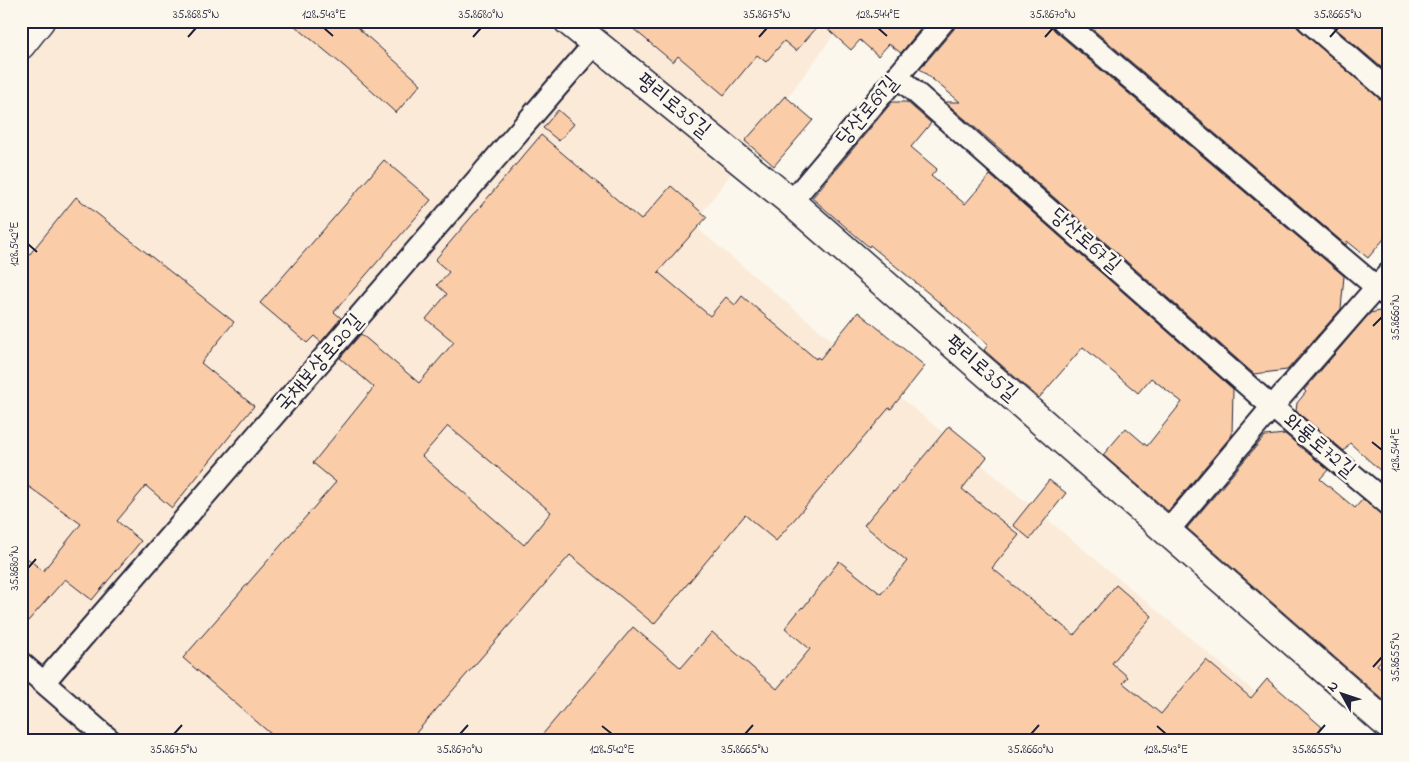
<svg xmlns="http://www.w3.org/2000/svg" width="1409" height="762" font-family="'Indie Flower','Poor Story',sans-serif">
<style>
.built{fill:#fbead8}
.building{fill:#facda8;stroke:#22223b;fill-rule:evenodd}
.lines{fill:none;stroke-linecap:round;stroke-linejoin:round}
.street-casing{stroke:#22223b;stroke-width:25}
.secondary-casing{stroke:#22223b;stroke-width:31}
.street{stroke:#fbf7ec;stroke-width:21}
.secondary{stroke:#fbf7ec;stroke-width:28}
.ticks{fill:none;stroke:#22223b;stroke-width:2}
.labels{text-anchor:middle;dominant-baseline:central;stroke-width:5;stroke-linejoin:round;paint-order:stroke}
.street-label{font-size:21px;fill:#22223b;stroke:#fbf7ec}
.neatline{fill:none;stroke:#22223b;stroke-width:2}
.ticks-label{font-size:12px;text-anchor:middle;fill:#22223b}
</style>
<rect width="100%" height="100%" fill="#fbf7ec"/>
<filter id="ink" filterUnits="userSpaceOnUse"><feTurbulence type="fractalNoise" baseFrequency=".02" numOctaves="2"/><feDisplacementMap in="SourceGraphic" scale="10" xChannelSelector="R" yChannelSelector="G"/><feConvolveMatrix kernelMatrix="1 2 1 2 8 2 1 2 1" color-interpolation-filters="sRGB"/></filter>
<g filter="url(#ink)">
<!-- built -->
<path class="built" d="M 21,21 L 844,21 L 693,225 L 1314,741 L 21,741 Z"/>
<!-- building -->
<g class="building">
<path d="M 289,21 L 350,21 L 421,84 L 396,113 L 345,67 Z"/>
<path d="M 624,21 L 927,21 L 901,53 L 889,44 L 878,56 L 860,40 L 851,50 L 821,23 L 796,51 L 784,41 L 766,62 L 757,55 L 724,95 L 678,56 L 673,62 Z"/>
<path d="M 956,21 L 1051,21 L 1051,26 L 1055,31 L 1344,276 L 1341,309 L 1287,370 L 1254,374 L 1006,155 L 1006,154 L 945,102 L 960,102 L 920,69 L 954,29 Z"/>
<path d="M 1083,21 L 1296,21 L 1296,26 L 1300,30 L 1380,99 L 1388,102 L 1388,234 L 1368,258 L 1347,241 L 1346,245 Z"/>
<path d="M 1327,21 L 1388,21 L 1388,73 Z"/>
<path d="M 785,96 L 813,120 L 774,166 L 745,141 Z"/>
<path d="M 892,102 L 907,102 L 931,123 L 911,147 L 937,169 L 931,176 L 965,204 L 990,175 L 1233,389 L 1232,435 L 1168,511 L 1103,455 L 1126,428 L 1147,446 L 1182,402 L 1151,378 L 1138,393 L 1083,347 L 1039,398 L 984,350 L 988,345 L 927,292 L 870,245 L 869,247 L 812,198 Z"/>
<path d="M 558,110 L 574,124 L 559,141 L 543,128 Z"/>
<path d="M 541,135 L 641,220 L 671,186 L 707,217 L 658,272 L 710,316 L 726,297 L 735,305 L 742,296 L 816,359 L 817,357 L 820,359 L 858,312 L 925,366 L 891,409 L 889,408 L 776,541 L 745,515 L 654,624 L 570,555 L 409,741 L 279,741 L 183,658 L 336,482 L 313,463 L 374,387 L 340,358 L 361,334 L 419,383 L 454,342 L 426,319 L 447,294 L 437,285 L 449,272 L 435,260 ZM 448,426 L 551,512 L 524,545 L 422,456 Z"/>
<path d="M 384,160 L 431,200 L 334,312 L 341,318 L 321,342 L 314,336 L 307,343 L 260,303 Z"/>
<path d="M 76,197 L 234,322 L 201,363 L 254,406 L 172,508 L 146,486 L 117,521 L 141,541 L 92,600 L 65,579 L 21,629 L 21,553 L 43,571 L 81,524 L 21,481 L 21,265 Z"/>
<path d="M 1388,309 L 1388,488 L 1379,480 L 1384,474 L 1350,443 L 1344,451 L 1296,411 L 1297,403 L 1306,392 L 1304,390 L 1370,313 Z"/>
<path d="M 949,426 L 987,457 L 962,489 L 1019,535 L 992,568 L 1074,635 L 1116,585 L 1152,616 L 1112,663 L 1128,677 L 1123,683 L 1161,714 L 1206,660 L 1251,698 L 1267,679 L 1322,727 L 1310,741 L 537,741 L 633,627 L 681,668 L 712,632 L 777,689 L 810,649 L 785,628 L 802,607 L 803,608 L 839,561 L 881,594 L 907,561 L 864,525 L 893,491 L 894,492 Z"/>
<path d="M 1285,434 L 1328,470 L 1320,479 L 1355,508 L 1363,499 L 1380,514 L 1388,516 L 1388,653 L 1377,665 L 1388,673 L 1388,704 L 1187,528 L 1265,436 Z"/>
<path d="M 1049,480 L 1066,493 L 1030,539 L 1013,525 Z"/>
</g>
<g class="lines">
<defs>
<g id="street">
<path d="M 1063,21 L 1388,297"/>
<path d="M 1308,21 L 1388,90"/>
<path d="M 897,76 L 1272,407 L 1388,504"/>
<path d="M 791,202 L 944,21"/>
<path d="M 1167,532 L 1272,407 L 1388,274"/>
<path d="M 21,663 L 111,741"/>
<path d="M 44,682 L 595,43"/>
</g>
<g id="secondary">
<path d="M 568,21 L 791,202 L 1388,725"/>
<path d="M 21,45 L 40,21"/>
</g>
</defs>
<!-- street casing -->
<use href="#street" class="street-casing"/>
<!-- secondary casing -->
<use href="#secondary" class="secondary-casing"/>
<!-- street -->
<use href="#street" class="street"/>
<!-- secondary -->
<use href="#secondary" class="secondary"/>
</g>
</g>
<!-- ticks -->
<path class="ticks" d="M 324,28 L 333,36M 878,28 L 887,36M 188,37 L 196,28M 473,37 L 481,28M 759,37 L 767,28M 1045,37 L 1053,28M 1330,37 L 1338,28M 28,244 L 37,252M 1373,326 L 1382,317M 1372,442 L 1382,450M 28,568 L 36,559M 1373,667 L 1382,657M 602,726 L 612,734M 1157,726 L 1166,734M 174,734 L 182,725M 460,734 L 468,725M 745,734 L 753,725M 1031,734 L 1039,725M 1317,734 L 1325,725"/>
<g class="labels">
<!-- street labels -->
<g class="street-label">
<text transform="translate(673 106) rotate(39)">평리로35길</text>
<text transform="translate(868 111) rotate(-50)">당산로69길</text>
<text transform="translate(1085 241) rotate(41)">당산로67길</text>
<text transform="translate(320 363) rotate(-49)">국채보상로20길</text>
<text transform="translate(981 369) rotate(41)">평리로35길</text>
<text transform="translate(1319 446) rotate(40)">와룡로72길</text>
</g>
</g>
<!-- margin -->
<rect width="1409" height="762" fill="none" stroke="#fbf7ec" stroke-width="55"/>
<!-- north arrow -->
<g transform="translate(1342 694) rotate(310)" stroke="#fbf7ec" stroke-width="4" paint-order="stroke">
<path d="M0-4L9 19L0 12L-9 19Z" fill="#22223b"/>
<text y="-8" font-size="14" font-weight="bold" text-anchor="middle" fill="#22223b">N</text>
</g>
<rect x="28" y="28" width="1354" height="706" class="neatline"/>
<g class="ticks-label">
<text x="196" y="18">35.8685°N</text>
<text x="324" y="18">128.543°E</text>
<text x="481" y="18">35.8680°N</text>
<text x="767" y="18">35.8675°N</text>
<text x="878" y="18">128.544°E</text>
<text x="1053" y="18">35.8670°N</text>
<text x="1338" y="18">35.8665°N</text>
<text transform="translate(14 244) rotate(-90)" y="4">128.542°E</text>
<text transform="translate(1395 317) rotate(-90)" y="4">35.8660°N</text>
<text transform="translate(1395 450) rotate(-90)" y="4">128.544°E</text>
<text transform="translate(14 568) rotate(-90)" y="4">35.8680°N</text>
<text transform="translate(1395 657) rotate(-90)" y="4">35.8655°N</text>
<text x="174" y="753">35.8675°N</text>
<text x="460" y="753">35.8670°N</text>
<text x="612" y="753">128.542°E</text>
<text x="745" y="753">35.8665°N</text>
<text x="1031" y="753">35.8660°N</text>
<text x="1166" y="753">128.543°E</text>
<text x="1317" y="753">35.8655°N</text>
</g>
</svg>
